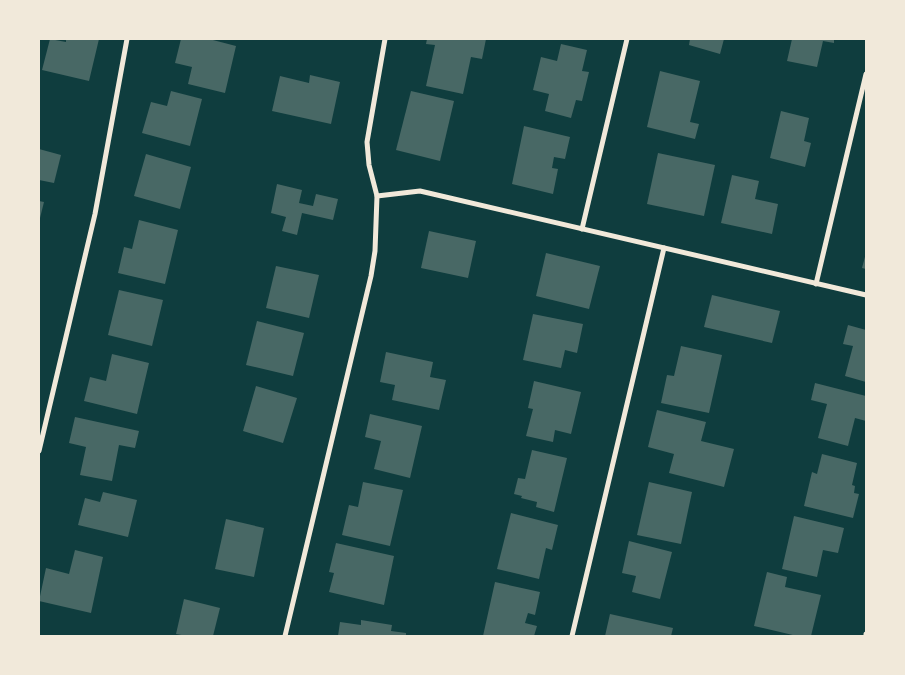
<svg xmlns="http://www.w3.org/2000/svg" width="905" height="675" font-family="'Alegreya Sans',sans-serif">
<style>
.building{fill:#486865}
.lines{fill:none;stroke-linecap:round;stroke-linejoin:round}
.minor{stroke:#f1e9da;stroke-width:5}
</style>
<rect width="100%" height="100%" fill="#0f3d3e"/>
<!-- building -->
<g class="building">
<path d="M 50,39 L 66,42 L 66,39 L 99,39 L 89,81 L 42,70 Z"/>
<path d="M 181,39 L 209,39 L 236,46 L 225,93 L 188,84 L 192,67 L 175,63 Z"/>
<path d="M 427,39 L 486,39 L 482,59 L 471,57 L 463,94 L 426,86 L 435,45 L 426,44 Z"/>
<path d="M 690,39 L 724,39 L 720,54 L 689,45 Z"/>
<path d="M 792,39 L 834,39 L 834,43 L 823,41 L 817,67 L 787,61 Z"/>
<path d="M 561,44 L 587,50 L 582,71 L 589,72 L 582,101 L 576,100 L 571,118 L 545,111 L 549,94 L 533,90 L 541,57 L 557,61 Z"/>
<path d="M 660,71 L 700,81 L 690,122 L 699,124 L 695,139 L 647,127 Z"/>
<path d="M 310,75 L 340,82 L 331,124 L 272,111 L 280,76 L 309,83 Z"/>
<path d="M 171,91 L 202,99 L 190,146 L 142,133 L 151,102 L 167,106 Z"/>
<path d="M 411,91 L 454,101 L 440,161 L 396,150 Z"/>
<path d="M 781,111 L 809,118 L 804,141 L 811,143 L 805,167 L 770,158 Z"/>
<path d="M 524,126 L 570,137 L 565,159 L 554,157 L 552,168 L 558,169 L 553,194 L 512,184 Z"/>
<path d="M 39,149 L 61,155 L 54,183 L 39,180 Z"/>
<path d="M 658,153 L 715,165 L 704,216 L 647,204 Z"/>
<path d="M 146,154 L 191,167 L 180,209 L 134,196 Z"/>
<path d="M 732,175 L 759,181 L 755,199 L 778,204 L 772,234 L 721,223 Z"/>
<path d="M 277,184 L 302,190 L 299,203 L 313,206 L 316,194 L 338,199 L 333,220 L 302,213 L 297,235 L 282,231 L 286,217 L 271,213 Z"/>
<path d="M 39,201 L 44,202 L 39,222 Z"/>
<path d="M 139,220 L 178,230 L 165,284 L 118,273 L 124,247 L 132,249 Z"/>
<path d="M 429,231 L 476,241 L 468,278 L 421,268 Z"/>
<path d="M 546,253 L 600,266 L 589,309 L 536,296 Z"/>
<path d="M 866,253 L 866,269 L 862,268 Z"/>
<path d="M 276,266 L 319,275 L 309,318 L 266,308 Z"/>
<path d="M 119,290 L 163,300 L 152,346 L 108,335 Z"/>
<path d="M 712,295 L 780,311 L 772,343 L 704,327 Z"/>
<path d="M 533,314 L 583,324 L 577,353 L 565,350 L 561,368 L 523,360 Z"/>
<path d="M 257,321 L 304,333 L 293,376 L 246,365 Z"/>
<path d="M 848,325 L 866,330 L 866,382 L 845,376 L 853,346 L 843,344 Z"/>
<path d="M 681,346 L 722,355 L 709,413 L 661,403 L 667,375 L 674,376 Z"/>
<path d="M 386,352 L 433,362 L 430,377 L 446,380 L 439,410 L 392,400 L 395,385 L 380,382 Z"/>
<path d="M 112,354 L 149,363 L 137,414 L 84,401 L 90,377 L 106,381 Z"/>
<path d="M 534,381 L 581,392 L 571,434 L 555,430 L 553,442 L 526,436 L 533,409 L 528,408 Z"/>
<path d="M 815,383 L 866,396 L 866,421 L 855,418 L 848,446 L 818,438 L 827,404 L 811,400 Z"/>
<path d="M 256,386 L 297,398 L 283,443 L 243,431 Z"/>
<path d="M 657,410 L 706,422 L 701,441 L 734,449 L 724,487 L 669,473 L 674,454 L 648,447 Z"/>
<path d="M 370,414 L 422,426 L 410,478 L 374,469 L 381,441 L 365,437 Z"/>
<path d="M 75,417 L 139,431 L 135,448 L 119,445 L 112,481 L 80,475 L 86,447 L 69,443 Z"/>
<path d="M 532,450 L 567,458 L 554,512 L 536,507 L 537,502 L 521,498 L 522,496 L 514,494 L 518,478 L 525,479 Z"/>
<path d="M 822,454 L 857,463 L 852,485 L 855,486 L 854,493 L 859,494 L 853,518 L 804,506 L 812,472 L 817,474 Z"/>
<path d="M 363,482 L 403,490 L 390,546 L 342,535 L 349,505 L 358,507 Z"/>
<path d="M 649,482 L 692,492 L 681,544 L 637,535 Z"/>
<path d="M 103,492 L 137,500 L 128,537 L 78,525 L 85,498 L 100,502 Z"/>
<path d="M 511,513 L 558,525 L 552,550 L 546,548 L 539,579 L 497,569 Z"/>
<path d="M 794,516 L 844,528 L 838,553 L 823,550 L 817,577 L 782,569 Z"/>
<path d="M 226,519 L 264,528 L 254,577 L 215,569 Z"/>
<path d="M 629,541 L 672,552 L 660,599 L 632,592 L 636,576 L 622,573 Z"/>
<path d="M 336,543 L 394,556 L 384,605 L 329,592 L 334,573 L 329,572 Z"/>
<path d="M 75,550 L 103,557 L 91,613 L 39,601 L 46,568 L 69,574 Z"/>
<path d="M 767,572 L 787,577 L 785,587 L 821,595 L 811,636 L 797,636 L 754,626 Z"/>
<path d="M 495,582 L 540,592 L 535,615 L 528,613 L 525,623 L 537,626 L 534,636 L 483,636 Z"/>
<path d="M 184,599 L 220,608 L 213,636 L 187,636 L 176,634 Z"/>
<path d="M 610,614 L 673,628 L 671,636 L 605,636 Z"/>
<path d="M 361,620 L 392,625 L 391,631 L 406,633 L 406,636 L 338,636 L 340,622 L 361,625 Z"/>
</g>
<g class="lines">
<!-- minor -->
<g class="minor">
<path d="M 377,196 L 420,191 L 866,295"/>
<path d="M 582,229 L 627,39"/>
<path d="M 816,284 L 866,74"/>
<path d="M 39,451 L 95,214 L 127,39"/>
<path d="M 285,636 L 371,276 L 375,251 L 377,196 L 369,165 L 367,142 L 385,39"/>
<path d="M 572,636 L 664,248"/>
<path d="M 866,636 L 866,634"/>
</g>
</g>
<!-- border -->
<rect width="905" height="675" fill="none" stroke="#f1e9da" stroke-width="80"/>
</svg>
